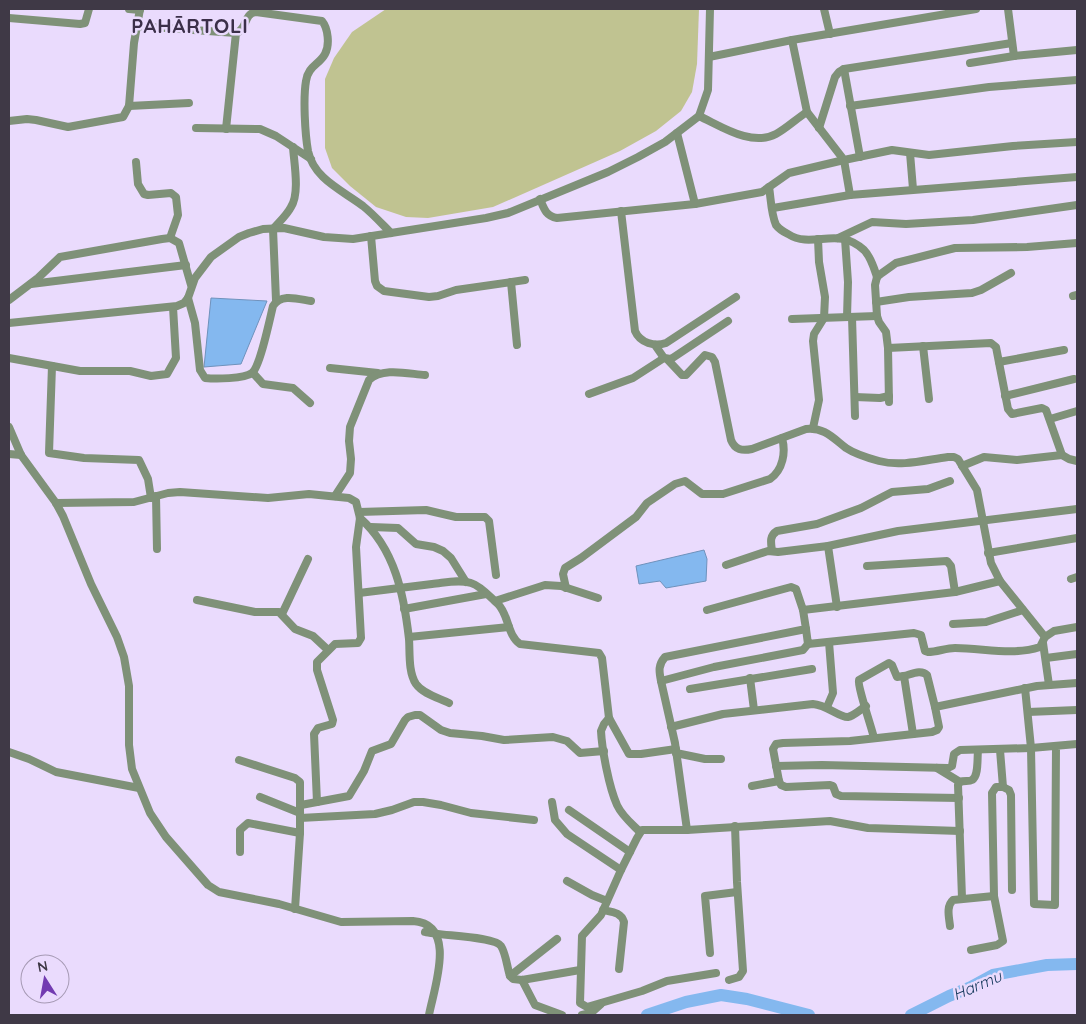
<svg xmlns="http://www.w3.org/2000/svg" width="1086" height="1024" font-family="Quicksand,sans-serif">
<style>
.green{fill:#c0c391}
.water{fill:#84b8ef;stroke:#6f92bc}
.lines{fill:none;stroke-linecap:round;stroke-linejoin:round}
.river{stroke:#84b8ef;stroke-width:12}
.street{stroke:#7f9178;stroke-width:8}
.labels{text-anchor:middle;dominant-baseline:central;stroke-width:5;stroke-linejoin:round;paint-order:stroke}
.water-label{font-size:16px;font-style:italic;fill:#103559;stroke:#eadbfd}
.district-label{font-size:20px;font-weight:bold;letter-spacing:1px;fill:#3b2f49;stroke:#eadbfd}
</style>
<rect width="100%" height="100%" fill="#eadbfd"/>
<!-- green -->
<path class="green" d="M 386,9 L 699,9 L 697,64 L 692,92 L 681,111 L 656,131 L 620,151 L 493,207 L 428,218 L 406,217 L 376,207 L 350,186 L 332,168 L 325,148 L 325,79 L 334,58 L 352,32 Z"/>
<!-- water -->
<g class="water">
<path d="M 211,298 L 267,301 L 241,364 L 204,367 Z"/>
<path d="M 704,550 L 707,559 L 706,581 L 666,588 L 660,581 L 639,584 L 636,566 Z"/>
</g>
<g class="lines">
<!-- river -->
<g class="river">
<path d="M 647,1015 L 686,1002 L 721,995 L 747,999 L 809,1015"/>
<path d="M 911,1015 L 949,996 L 971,987 L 993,975 L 1047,965 L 1077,964"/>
</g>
<!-- street -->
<g class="street">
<path d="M 129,9 L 140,10"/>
<path d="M 824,9 L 830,34"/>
<path d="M 1008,9 L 1014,56"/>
<path d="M 9,18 L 80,24 L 85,23 L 89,9"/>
<path d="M 137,26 L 236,33 C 248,29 243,14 256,12 L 322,21 C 328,28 330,45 325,54 C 319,65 308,66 306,81 C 303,98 305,134 308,151 C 314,179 342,190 363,206 C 373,214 382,224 391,233"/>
<path d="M 792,40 L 807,112 L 844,160 L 892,150 L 929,155 L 1013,146 L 1077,142"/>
<path d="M 709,57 L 792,40 L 976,9"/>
<path d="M 970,63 L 1014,56 L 1077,50"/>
<path d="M 844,69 L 860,157"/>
<path d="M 129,106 L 189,103"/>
<path d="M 850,106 L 989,87 L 1077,80"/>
<path d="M 699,116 C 721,126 751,147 776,134 C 787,128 796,119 807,112"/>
<path d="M 9,121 L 27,119 L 36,120 L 68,127 L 123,117 L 129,106 L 134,43 L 140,9"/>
<path d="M 196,128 L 260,129 L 276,136 L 311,159"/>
<path d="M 819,128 L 835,77 L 839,72 L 844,69 L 1012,43"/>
<path d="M 226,129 L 236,33"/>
<path d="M 677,133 L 695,204"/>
<path d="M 910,153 L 913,189"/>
<path d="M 136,162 L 138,184 L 144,194 L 148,195 L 171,193 L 176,197 L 178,215 L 170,238"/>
<path d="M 769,187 C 771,199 771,214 776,225 C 779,229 784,232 788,234 C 813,250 837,225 864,250 C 871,257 874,268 877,277"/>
<path d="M 540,199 C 544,209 546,216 557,218 L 695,204 L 762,192 L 789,173 L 844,160 L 850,195"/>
<path d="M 773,208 L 850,195 L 1077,177"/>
<path d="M 621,211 L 635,331 C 640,343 655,347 666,343 L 736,297"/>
<path d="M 371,236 L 375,281 L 377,286 L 384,291 L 429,297 L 438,296 L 456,290 L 525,280"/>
<path d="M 838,238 L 872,222 L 906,224 L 973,220 L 1077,205"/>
<path d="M 845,239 L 848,282 L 847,317"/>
<path d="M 511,282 L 517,345"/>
<path d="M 31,284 L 186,265"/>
<path d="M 1073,296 L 1077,295"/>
<path d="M 188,298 L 195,323 L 200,370 L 205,378 C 215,379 244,379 252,373 C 260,367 270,318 273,306 C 281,293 298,299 311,301"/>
<path d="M 9,300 L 38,278 L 60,257 L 162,239 L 170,238 L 179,243 L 191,285"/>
<path d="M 276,300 L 273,229 C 279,222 287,215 291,207 C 300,193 294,163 293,147"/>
<path d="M 876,302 L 909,297 L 972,293 L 981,290 L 1011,273"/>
<path d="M 852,317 L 855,416"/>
<path d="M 792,319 L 877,316"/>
<path d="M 9,323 L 177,306 L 184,303 L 188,298 L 195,278 L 211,257 L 239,237 L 249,233 L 263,229 L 284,228 L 324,237 L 353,239 L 486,218 L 508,213 L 608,172 L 638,157 L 665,142 L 699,116 L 708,90 L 710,9"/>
<path d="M 655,345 L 664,358 L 671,359 L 728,321"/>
<path d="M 923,346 L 929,399"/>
<path d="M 888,348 L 991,343 L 996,347 L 1008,409 L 1012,414 L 1042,408 L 1046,410 L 1062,455 L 1069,459 L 1077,461"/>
<path d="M 9,358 L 80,371 L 130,371 L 151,376 L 167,374 L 176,358 L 173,307"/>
<path d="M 667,359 L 682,375 L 686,375 L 705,355 L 712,357 L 715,362 L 731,440 C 735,450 742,451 752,449 L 806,429 C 824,427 833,438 846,448 C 855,454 868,458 879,461 C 901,467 925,460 948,457 L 954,457 L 958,459 L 977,490 L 991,563 L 1000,581 L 1045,637"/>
<path d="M 999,362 L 1064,350"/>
<path d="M 52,366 L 49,453 L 84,458 L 139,460 L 148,479 L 151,498"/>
<path d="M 330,368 L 378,373"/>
<path d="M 253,373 L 263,384 L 293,388 L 310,403"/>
<path d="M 589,394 L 633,378 L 664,358"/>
<path d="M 1005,396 L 1074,379"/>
<path d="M 855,397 L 880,398 L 889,396"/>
<path d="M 889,402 L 888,348 L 886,332 L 879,322 L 877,316 L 875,285 L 877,277 L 882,273 L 896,263 L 955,248 L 1027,247 L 1077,243"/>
<path d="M 1050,419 L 1077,411"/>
<path d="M 9,427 L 21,455 L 56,503 L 63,516 L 91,584 L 117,637 L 124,657 L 129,686 L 129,745 L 132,769 L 150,813 L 166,837 L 208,885 L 219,892 L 279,904 L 341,922 L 413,921 C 458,924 434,988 429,1015"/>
<path d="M 813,428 L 819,400 L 813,341 L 814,334 L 824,318 L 825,297 L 819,262 L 818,239"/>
<path d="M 9,454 L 21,455"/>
<path d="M 962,466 L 984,457 L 1017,460 L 1062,455"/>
<path d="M 156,496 L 157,549"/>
<path d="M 335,496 L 350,473 L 351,459 L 349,441 L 350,427 L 369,380 C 382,367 409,374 425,375"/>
<path d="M 56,503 L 134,502 L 168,493 L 180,492 L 268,498 L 309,494 L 349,498 L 356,502 L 360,518 L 356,547 L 361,638 L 358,643 L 335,644 L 317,662 L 317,670 L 333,720 L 332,724 L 318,728 L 314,734 L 317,802"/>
<path d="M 359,512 L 426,510 L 456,517 L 485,517 L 489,521 L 496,575"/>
<path d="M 360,518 C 395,549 404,595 409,639 C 410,652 408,672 416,684 C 423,694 439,698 449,703"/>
<path d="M 371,527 L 398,528 L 416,544 L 434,547 L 443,551 L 451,558 L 466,582"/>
<path d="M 828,546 L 837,607"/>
<path d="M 772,551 C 771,543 769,536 777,531 L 817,524 L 861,508 L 892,492 L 928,489 L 950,481"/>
<path d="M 988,553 L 1077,538"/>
<path d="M 726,565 L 768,551 L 778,552 L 828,546 L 898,531 L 1077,509"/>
<path d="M 867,566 L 947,561 L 951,566 L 955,592"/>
<path d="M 1071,579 L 1077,577"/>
<path d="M 566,588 L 563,574 L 565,568 L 581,558 L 636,517 L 647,503 L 675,484 L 685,481 L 702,494 L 723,494 L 770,479 C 783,470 786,452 782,438"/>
<path d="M 359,593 C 383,590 408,587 432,584 C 444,583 459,579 471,583 C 481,586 490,597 498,604 C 509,615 507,635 520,644 L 599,653 L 602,658 L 609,718 L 629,754 L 641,754 L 676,749"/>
<path d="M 197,600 L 255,612 L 279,612 L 295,629 L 313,636 L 328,650"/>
<path d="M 495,601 L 545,585 L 561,586 L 598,598"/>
<path d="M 404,609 L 486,594"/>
<path d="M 707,610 L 791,587 L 796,589 L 803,610 L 955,592 L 1000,581"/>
<path d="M 282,614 L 308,559"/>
<path d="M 953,624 L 986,622 L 1023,610"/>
<path d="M 806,629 L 808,644 L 914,633 L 921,635 L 925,651 L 928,652 C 937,652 946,648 955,648 C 984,648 1012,656 1040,647 L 1045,637 L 1054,631 L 1077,627"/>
<path d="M 409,637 L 509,627"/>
<path d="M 1043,643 L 1049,685"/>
<path d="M 1046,658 L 1077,654"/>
<path d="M 750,678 L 754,710"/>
<path d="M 661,681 L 714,667 L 803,650 L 808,644"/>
<path d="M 690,689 L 812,669"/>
<path d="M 827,707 L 833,693 L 829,642"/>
<path d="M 1028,712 L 1077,710"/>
<path d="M 609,718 L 604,724 L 601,731 C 602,750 609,787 617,805 C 622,816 632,824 640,832"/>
<path d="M 671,727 L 723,714 L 813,704 C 827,705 840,718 848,717 C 854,716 861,709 866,706"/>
<path d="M 913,734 L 904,676 C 912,674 921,669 927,675 L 935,707"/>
<path d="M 874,738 C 872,729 857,685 859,680 L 889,663 L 892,665 L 897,677 L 904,676"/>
<path d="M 1056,747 L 1055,905 L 1034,904 L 1031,748 L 1077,744"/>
<path d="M 9,752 L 29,759 L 56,772 L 139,788"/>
<path d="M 676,753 L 705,759 L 721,759"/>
<path d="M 239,760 L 295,778 L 300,782 L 300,833 L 295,909"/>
<path d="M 776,766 L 822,765 L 948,768 L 952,766 L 954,754 L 960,750 L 1031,748 L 1025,688"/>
<path d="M 937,768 L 960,782"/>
<path d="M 752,786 L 779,781"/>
<path d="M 1003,787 L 1009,790 L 1011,795 L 1012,890"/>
<path d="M 260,797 L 300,813"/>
<path d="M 959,798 L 841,796 L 836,794 L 833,786 L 830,785 L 786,787 L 781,785 L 779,781 L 773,749 L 776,744 L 783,743 L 850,741 L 932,732 L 937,730 L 939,727 L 935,707 L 1037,686 L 1077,683"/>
<path d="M 552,802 L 555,820 L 567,834 L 621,870"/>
<path d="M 301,805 L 349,796 L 364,771 L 372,751 L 391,744 L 405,720 L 408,717 L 415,715 L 420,715 L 441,730 L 450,733 L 482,736 L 504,740 L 553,737 L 567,741 L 580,753 L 604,751"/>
<path d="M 569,810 L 630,852"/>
<path d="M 300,818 L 375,814 L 392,810 L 414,802 L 423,802 L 441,805 L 471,813 L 534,820"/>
<path d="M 687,830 L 675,743 L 661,681 C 659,671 658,665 665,657 L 806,629 L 803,610"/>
<path d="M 240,852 L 240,830 L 248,823 L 300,833"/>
<path d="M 567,881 L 592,895 L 607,901"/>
<path d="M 962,898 L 958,785 L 960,782 C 964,780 969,782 972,780 C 979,776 977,758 978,751"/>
<path d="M 603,910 C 612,912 621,912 624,922 L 619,969"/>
<path d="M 950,926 C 949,917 946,906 953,900 L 994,896"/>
<path d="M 425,932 C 440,936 494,936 501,946 C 506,954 507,967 510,976 L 513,979 L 522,980 L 580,970"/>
<path d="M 971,950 L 997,945 L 1003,941 L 994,896 L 992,793 L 996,787 L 1003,787 L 1000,750"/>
<path d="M 710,953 L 705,896 L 737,892"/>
<path d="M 716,973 L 667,981 L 642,991 L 587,1007 L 580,1003 L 582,936 L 601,915 L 621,870 L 637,838 L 642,830 L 687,830 L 830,821 L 868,828 L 960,831"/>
<path d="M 510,976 L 557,939"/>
<path d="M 522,980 L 535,1005 L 562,1015"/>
<path d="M 729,980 L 739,977 L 743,971 L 737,882 L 735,826"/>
<path d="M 582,1015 L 591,1013 L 601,1004"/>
</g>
</g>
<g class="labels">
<!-- water labels -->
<g class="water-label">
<text transform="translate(977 985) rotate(-23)">Harmu</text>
</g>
<!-- district labels -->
<g class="district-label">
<text x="190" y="25">PAHĀRTOLI</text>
</g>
</g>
<!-- border -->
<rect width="1086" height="1024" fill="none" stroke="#3f3946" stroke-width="20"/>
<!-- north arrow -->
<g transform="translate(45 979) rotate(349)"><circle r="24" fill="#eadbfd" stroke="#a69ab4"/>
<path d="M0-4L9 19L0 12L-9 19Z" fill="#723bb1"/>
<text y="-8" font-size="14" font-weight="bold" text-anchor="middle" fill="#3f3946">N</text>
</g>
</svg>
